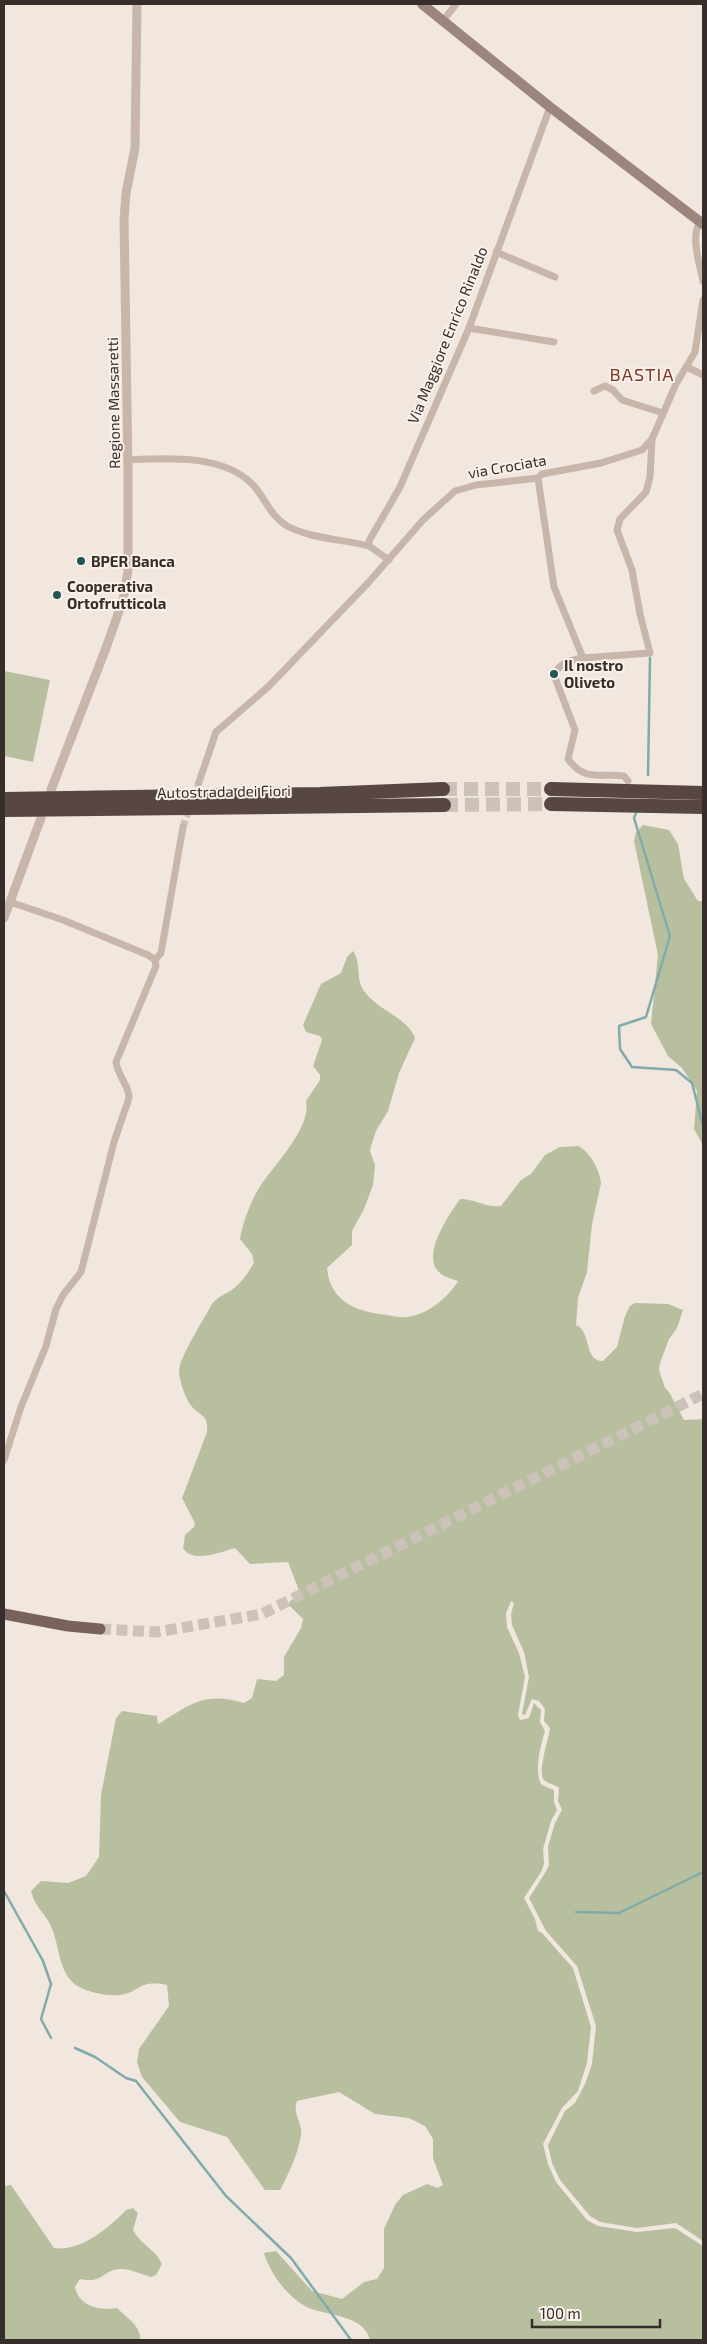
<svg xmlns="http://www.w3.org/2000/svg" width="707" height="2344" font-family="'Exo 2',sans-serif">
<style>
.green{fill:#b7bf9f}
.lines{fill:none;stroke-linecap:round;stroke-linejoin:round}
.stream{stroke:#7facab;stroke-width:2.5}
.minor-tunnel{stroke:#ccc2ba;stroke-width:7;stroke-dasharray:7 3.5;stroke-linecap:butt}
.primary-tunnel{stroke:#ccc2ba;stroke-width:11;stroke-dasharray:11 5.5;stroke-linecap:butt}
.motorway-tunnel{stroke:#ccc2ba;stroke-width:14;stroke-dasharray:14 7;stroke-linecap:butt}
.minor{stroke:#c8b6ab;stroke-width:7}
.tertiary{stroke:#c8b6ab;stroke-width:9}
.secondary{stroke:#9c857c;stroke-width:10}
.primary{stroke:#77635c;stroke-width:11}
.motorway{stroke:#574641;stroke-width:14}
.poi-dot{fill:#255;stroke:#f9f1ea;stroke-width:2}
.labels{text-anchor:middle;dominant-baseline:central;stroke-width:4;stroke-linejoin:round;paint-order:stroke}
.street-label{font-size:15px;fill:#372d2a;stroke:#f9f1ea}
.poi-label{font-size:15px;font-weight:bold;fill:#372d2a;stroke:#f9f1ea;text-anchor:start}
.quarter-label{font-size:18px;letter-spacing:1px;fill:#803728;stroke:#f9f1ea}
</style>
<rect width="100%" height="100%" fill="#f1e7de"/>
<!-- green -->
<g class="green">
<path d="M 4,671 L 50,680 L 33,762 L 4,756 Z"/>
<path d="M 643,825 L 669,830 L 678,844 L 684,879 L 698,901 L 703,901 L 703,1145 L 694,1129 L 697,1091 L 682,1068 L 668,1056 L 651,1024 L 658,955 L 634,841 L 636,832 Z"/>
<path d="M 353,951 C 362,964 355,978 364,991 C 377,1010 407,1017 415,1038 L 399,1073 L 388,1111 L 376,1131 L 371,1146 L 370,1151 L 375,1165 L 373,1185 L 364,1209 L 352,1231 L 352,1245 L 327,1268 C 330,1302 357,1312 387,1315 C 393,1316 400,1318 406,1317 C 427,1315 448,1298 458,1281 C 453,1279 444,1277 440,1273 C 420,1256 449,1215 460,1199 C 476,1199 486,1208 501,1206 L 521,1180 L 531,1174 L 545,1155 L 560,1147 L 578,1146 C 590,1151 600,1171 601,1183 L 592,1224 L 587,1272 L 578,1298 L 576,1325 C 592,1331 583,1361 603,1361 L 617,1347 L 625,1316 L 630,1306 L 635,1303 L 668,1304 L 683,1310 L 677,1328 L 669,1339 L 660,1363 L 659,1370 L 665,1388 L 669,1392 L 684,1420 L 703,1419 L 703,2241 L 676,2223 L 637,2228 L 600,2222 L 590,2216 L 560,2180 L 552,2163 L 548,2145 L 565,2111 L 575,2103 L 585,2084 L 592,2064 L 596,2026 L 577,1966 L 546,1931 L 529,1898 L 545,1873 L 549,1865 L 548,1847 L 555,1823 L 562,1810 L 558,1801 L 559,1788 C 554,1784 548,1784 544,1780 C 537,1773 549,1738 550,1728 L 544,1721 L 545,1709 L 539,1701 L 532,1699 L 525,1715 L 522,1714 L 529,1677 L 524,1652 L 512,1625 L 511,1614 L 514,1603 L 511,1601 L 506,1613 L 507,1627 L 519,1653 L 525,1677 L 518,1715 L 520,1720 L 529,1718 L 534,1703 L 541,1710 L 540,1722 L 545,1731 C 541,1744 533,1773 542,1785 L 554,1790 L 554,1802 L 557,1810 L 551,1821 L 543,1849 L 544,1864 L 541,1872 L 524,1898 L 535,1919 L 538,1931 L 542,1933 L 573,1968 L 591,2027 L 587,2063 L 578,2091 L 562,2108 L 543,2144 L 548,2164 L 556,2182 L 587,2220 L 598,2226 L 637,2232 L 675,2228 L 703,2246 L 703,2340 L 370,2340 C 364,2315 329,2316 309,2308 C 289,2299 270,2274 264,2253 L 276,2251 L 312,2291 L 342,2299 L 364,2282 L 377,2279 L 384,2268 L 384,2229 L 395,2205 L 403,2195 L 427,2184 L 438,2188 L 443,2185 L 433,2158 L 433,2139 L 425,2126 L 409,2118 L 375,2114 L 339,2092 L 297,2101 C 292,2114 303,2123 301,2135 C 298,2154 289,2173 280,2190 L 265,2190 L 227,2137 L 180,2122 L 142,2077 L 137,2062 L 139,2049 L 169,2006 L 167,1985 C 138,1979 141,1992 120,1995 C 108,1996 97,1994 86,1990 C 56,1980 62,1948 50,1924 C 43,1911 35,1907 31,1891 L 41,1881 L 68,1883 L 86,1876 L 99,1857 L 101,1795 L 116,1718 L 122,1711 L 157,1716 L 158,1724 C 191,1704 204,1691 244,1703 L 252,1698 L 257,1679 L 276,1681 L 284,1675 L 284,1657 L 301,1628 L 303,1619 L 289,1605 L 290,1601 L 298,1597 L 300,1593 L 288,1562 L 250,1564 L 235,1548 C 220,1552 193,1564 183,1548 L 185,1535 L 194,1527 L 195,1523 L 182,1498 L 207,1432 C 209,1412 198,1417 190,1404 C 185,1398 179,1378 179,1371 C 180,1356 204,1319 212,1304 C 218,1296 225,1295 233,1289 C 242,1282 248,1273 254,1263 L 252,1254 L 240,1239 C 243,1222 250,1203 259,1188 C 272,1167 312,1128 306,1101 L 320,1080 L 320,1075 L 313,1066 L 322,1040 L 320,1036 L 306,1032 L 303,1025 L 321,984 L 341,973 L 347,957 Z"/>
<path d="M 11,2185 L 54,2248 C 80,2252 109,2228 126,2210 L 133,2208 L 138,2213 L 133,2230 C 140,2244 156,2250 162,2264 L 156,2275 L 151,2277 C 141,2274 131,2269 120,2269 C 102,2270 104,2284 80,2279 L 75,2287 C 79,2307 101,2311 117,2308 C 126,2317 142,2327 140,2340 L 4,2340 L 4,2186 Z"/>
</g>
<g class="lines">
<!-- stream -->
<g class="stream">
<path d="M 648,775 L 650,658"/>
<path d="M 636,813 L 634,818 L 670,936 L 646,1017 L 619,1026 L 620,1049 L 632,1067 L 676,1070 L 692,1083 L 703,1126"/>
<path d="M 4,1891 L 43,1961 L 51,1984 L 41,2019 L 51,2038"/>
<path d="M 576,1912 L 619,1913 L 703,1872"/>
<path d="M 75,2048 L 95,2057 L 126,2078 L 136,2081 L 226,2196 L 291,2258 L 351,2340"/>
</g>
<!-- minor-tunnel -->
<path class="minor-tunnel" d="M 183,827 L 199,782"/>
<!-- primary-tunnel -->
<path class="primary-tunnel" d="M 100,1629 L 157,1632 L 262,1614 L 703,1394"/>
<!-- motorway-tunnel -->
<g class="motorway-tunnel">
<path d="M 443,789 L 551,789"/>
<path d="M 444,805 L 551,804"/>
</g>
<!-- minor -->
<g class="minor">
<path d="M 443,21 L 456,4"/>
<path d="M 700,222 C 690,237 700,265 703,281"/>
<path d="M 496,252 L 555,277"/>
<path d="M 469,328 L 554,342"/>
<path d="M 687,367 L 703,375"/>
<path d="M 594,391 L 605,386 L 613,390 L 622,400 L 663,413"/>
<path d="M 128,460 C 167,458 224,454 253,485 C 266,499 270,516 287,526 C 312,539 342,539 369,546"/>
<path d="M 538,478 L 554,587 L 583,658 L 650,653 L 640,614 L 632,570 L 617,530 L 620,519 L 646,492 L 650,477 L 652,439 L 676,384 L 695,352 L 703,300"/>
<path d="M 389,560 L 369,546 L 369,541 L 400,487 L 469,328 L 550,107"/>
<path d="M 583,658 C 571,660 559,663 554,675 L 575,730 L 568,759 C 585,782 599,773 624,776 L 628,781"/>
<path d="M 199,782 L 216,732 L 269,686 L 368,583 L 423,520 L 455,491 L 476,485 L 538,478 L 542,474 L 601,463 L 642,450 L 652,439"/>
<path d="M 155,960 L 161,953 L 183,827"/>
<path d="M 4,1460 L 21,1407 L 46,1346 L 56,1309 L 63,1295 L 81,1272 L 114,1142 L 129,1098 C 130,1087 118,1077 116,1062 L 156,966 L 155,960 L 148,955 L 63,920 L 10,902"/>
</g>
<!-- tertiary -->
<g class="tertiary">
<path d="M 51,790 L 106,648 L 123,600 L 128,571 L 128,470 L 124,219 L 126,193 L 135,148 L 137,4"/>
<path d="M 4,918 L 41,818"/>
</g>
<!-- secondary -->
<path class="secondary" d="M 422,4 L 550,107 L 703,224"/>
<!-- primary -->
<path class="primary" d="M 4,1614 L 68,1626 L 100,1629"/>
<!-- motorway -->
<g class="motorway">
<path d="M 551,789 L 703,793"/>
<path d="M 4,799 L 320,794 L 443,789"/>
<path d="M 551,804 L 703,807"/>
<path d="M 4,810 L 444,805"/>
</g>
</g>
<!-- markers -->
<g class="poi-dot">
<circle cx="81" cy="561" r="5"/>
<circle cx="57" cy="595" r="5"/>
<circle cx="554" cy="674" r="5"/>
</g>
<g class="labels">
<!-- street labels -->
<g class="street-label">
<text transform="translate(447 335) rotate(-68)">Via Maggiore Enrico Rinaldo</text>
<text transform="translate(113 403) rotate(-91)">Regione Massaretti</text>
<text transform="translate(507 466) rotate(-10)">via Crociata</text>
<text transform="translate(224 791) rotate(-1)">Autostrada dei Fiori</text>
</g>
<!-- poi labels -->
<g class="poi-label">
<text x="91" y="561">BPER Banca</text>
<text x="67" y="586">Cooperativa<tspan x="67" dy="17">Ortofrutticola</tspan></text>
<text x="564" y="665">Il nostro<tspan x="564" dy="17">Oliveto</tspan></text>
</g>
<!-- quarter labels -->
<g class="quarter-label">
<text x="642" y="374">BASTIA</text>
</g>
</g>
<!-- border -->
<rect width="707" height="2344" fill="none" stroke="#372d2a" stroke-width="10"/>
<!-- scale -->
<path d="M532 2319v8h128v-8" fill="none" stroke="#372d2a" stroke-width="2.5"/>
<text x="540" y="2319" font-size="15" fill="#372d2a" stroke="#f9f1ea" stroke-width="4" paint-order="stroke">100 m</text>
</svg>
